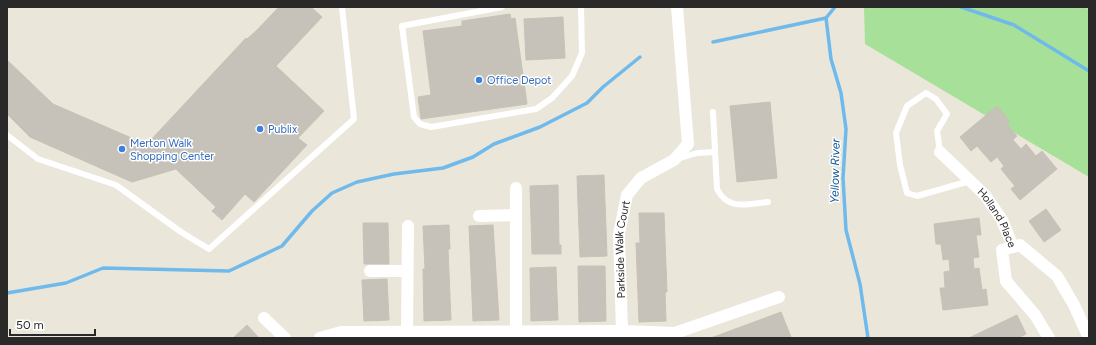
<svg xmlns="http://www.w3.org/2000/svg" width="1096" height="345" font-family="Figtree,sans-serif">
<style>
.green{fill:#a7e098}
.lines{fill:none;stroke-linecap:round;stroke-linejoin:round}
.stream{stroke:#6fbaeb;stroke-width:3.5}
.building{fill:#c6c2ba;stroke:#c6c2b4}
.service{stroke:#fff;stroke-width:6}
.minor{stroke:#fff;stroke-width:12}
.shop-dot{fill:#3f7fe0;stroke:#fff;stroke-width:1.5}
.labels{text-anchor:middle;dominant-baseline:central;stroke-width:3;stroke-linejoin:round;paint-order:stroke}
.shop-label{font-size:11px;fill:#366cbe;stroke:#fff;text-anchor:start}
.street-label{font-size:11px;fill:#292929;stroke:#fff}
.water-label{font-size:12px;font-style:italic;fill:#115694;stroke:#fff}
</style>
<rect width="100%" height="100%" fill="#ebe6da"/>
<!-- green -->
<path class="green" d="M 864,7 L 1083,7 L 1089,9 L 1089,177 L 865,44 Z"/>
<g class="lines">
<!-- stream -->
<g class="stream">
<path d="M 835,7 L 826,18 L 831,59 L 841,93 L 846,129 L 843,178 L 846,230 L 860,284 L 868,338"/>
<path d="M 961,7 L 1014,25 L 1089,71"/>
<path d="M 713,42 L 826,18"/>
<path d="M 7,293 L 66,283 L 103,268 L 229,271 L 282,246 L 312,211 L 332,193 L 357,182 L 394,174 L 443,168 L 473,157 L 494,144 L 540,127 L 587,103 L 603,87 L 640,57"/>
</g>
</g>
<!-- building -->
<g class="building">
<path d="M 279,7 L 311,7 L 322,17 L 276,66 L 324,111 L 298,138 L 307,145 L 254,202 L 245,194 L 222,220 L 212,211 L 216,207 L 176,169 L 132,182 L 30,137 L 7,114 L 7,60 L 53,104 L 143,143 L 148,143 L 246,38 L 247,39 L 257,30 Z"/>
<path d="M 510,14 L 511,19 L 515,18 L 527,104 L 421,119 L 418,97 L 431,95 L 423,31 L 462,26 L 462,21 Z"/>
<path d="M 563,17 L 565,58 L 526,60 L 524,19 Z"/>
<path d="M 770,102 L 777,178 L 737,182 L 730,106 Z"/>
<path d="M 997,106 L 1010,122 L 1007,125 L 1017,136 L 1013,140 L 1021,149 L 1026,144 L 1036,156 L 1042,151 L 1057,169 L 1020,200 L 1011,189 L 1015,186 L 1001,169 L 1004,166 L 997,157 L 991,162 L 977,146 L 971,151 L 960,137 Z"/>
<path d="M 604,175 L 607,256 L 580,257 L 577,176 Z"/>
<path d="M 558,185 L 559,245 L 561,245 L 561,254 L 532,254 L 530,186 Z"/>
<path d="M 1046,209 L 1061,230 L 1044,242 L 1029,221 Z"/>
<path d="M 639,213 L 664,213 L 667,292 L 665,292 L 666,321 L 639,322 L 636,243 L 640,243 Z"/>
<path d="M 979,218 L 981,235 L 976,235 L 979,257 L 973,258 L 974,269 L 979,268 L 982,290 L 986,289 L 988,305 L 943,310 L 940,288 L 945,288 L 944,272 L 950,271 L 949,259 L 943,260 L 941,244 L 936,244 L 934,224 Z"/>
<path d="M 363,223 L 388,223 L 389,264 L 364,264 Z"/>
<path d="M 449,225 L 450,249 L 448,249 L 451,320 L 424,321 L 423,269 L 425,269 L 423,226 Z"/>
<path d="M 493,225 L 499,320 L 473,321 L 469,226 Z"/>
<path d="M 578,266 L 605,266 L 606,321 L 579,322 Z"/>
<path d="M 556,267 L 558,320 L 531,321 L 530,268 Z"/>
<path d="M 387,279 L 389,320 L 364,321 L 362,280 Z"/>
<path d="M 781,312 L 791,337 L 787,338 L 711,338 Z"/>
<path d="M 1017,315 L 1026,334 L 1018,338 L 969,338 Z"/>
<path d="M 247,325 L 259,338 L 233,338 Z"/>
</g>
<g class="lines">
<!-- service -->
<g class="service">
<path d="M 502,7 L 402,26 L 414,117 L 420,124 L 431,127 L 536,109 L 552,98 L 572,76 L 582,53 L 581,7"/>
<path d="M 713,112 L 717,189 C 728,211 747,204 768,202"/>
<path d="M 7,135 L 38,159 L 116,185 L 181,232 L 209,249 L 354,119 L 342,7"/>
<path d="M 940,152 L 937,131 L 947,114 L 936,99 L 926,93 L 907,106 L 896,133 L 900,165 L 907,193 L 917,196 L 970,181"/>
<path d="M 677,159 L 697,153 L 715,152"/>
</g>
<!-- minor -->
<g class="minor">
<path id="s1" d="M 940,152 L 985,195 L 1002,220 L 1013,247"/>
<path d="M 479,216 L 516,215"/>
<path d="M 370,271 L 407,271"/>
<path d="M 264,318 L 285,338"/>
<path id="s2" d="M 622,331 L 619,234 L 627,195 L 641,178 L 674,160 L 688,144 L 677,7"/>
<path d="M 407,332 L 408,226"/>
<path d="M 516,332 L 516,188"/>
<path d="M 320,338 L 341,332 L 622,331 L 675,333 L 779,297"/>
<path d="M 1049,338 L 1035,315 L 1006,281 L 1002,250 L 1020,245 L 1057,276 L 1074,305 L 1089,338"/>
</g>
</g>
<!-- markers -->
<g class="shop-dot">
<circle cx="479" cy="80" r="4"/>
<circle cx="260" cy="129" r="4"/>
<circle cx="122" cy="149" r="4"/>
</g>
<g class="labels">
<!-- shop labels -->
<g class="shop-label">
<text x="487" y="80">Office Depot</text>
<text x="268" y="129">Publix</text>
<text x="130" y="143">Merton Walk<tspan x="130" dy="13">Shopping Center</tspan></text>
</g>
<!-- street labels -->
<g class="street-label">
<text stroke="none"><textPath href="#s1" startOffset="88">Holland Place</textPath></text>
<text stroke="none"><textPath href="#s2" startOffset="82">Parkside Walk Court</textPath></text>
</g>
<!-- water labels -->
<g class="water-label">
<text transform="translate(835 171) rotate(-89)">Yellow River</text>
</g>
</g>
<!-- border -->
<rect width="1096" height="345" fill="none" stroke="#292929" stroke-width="16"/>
<!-- scale -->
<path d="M10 329v6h85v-6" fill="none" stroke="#292929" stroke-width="2"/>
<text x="16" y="329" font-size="12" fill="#292929" stroke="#ffffff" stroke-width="3" paint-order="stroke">50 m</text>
</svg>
